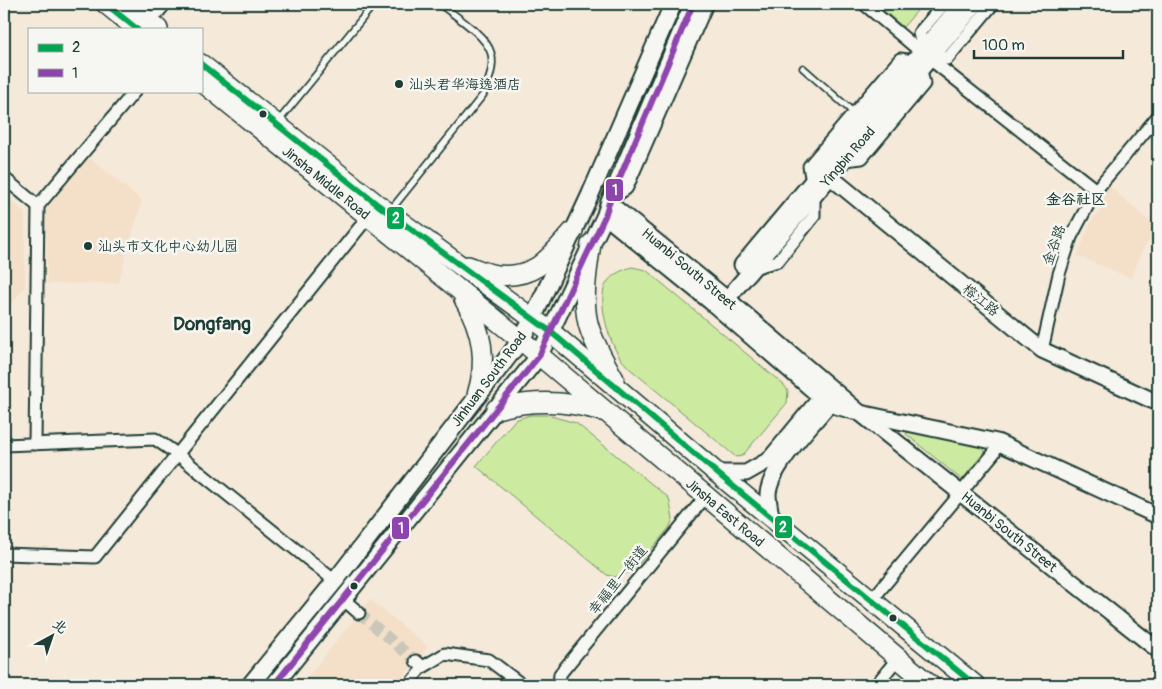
<svg xmlns="http://www.w3.org/2000/svg" width="1162" height="689" font-family="Pangolin,'LXGW WenKai TC',sans-serif">
<style>
.built{fill:#f4e0c9}
.green{fill:#cdeaa1;stroke:#76946a}
.lines{fill:none;stroke-linecap:round;stroke-linejoin:round}
.minor-tunnel{stroke:#cac7b9;stroke-width:11;stroke-dasharray:11 5.5;stroke-linecap:butt}
.service-casing{stroke:#1f3d34;stroke-width:9}
.pedestrian-casing{stroke:#1f3d34;stroke-width:12}
.minor-casing{stroke:#1f3d34;stroke-width:15}
.tertiary-casing{stroke:#1f3d34;stroke-width:19}
.secondary-casing{stroke:#1f3d34;stroke-width:20}
.primary-casing{stroke:#1f3d34;stroke-width:22}
.service{stroke:#f6f6f2;stroke-width:5.5}
.pedestrian{stroke:#f6f6f2;stroke-width:9}
.minor{stroke:#f6f6f2;stroke-width:11}
.tertiary{stroke:#f6f6f2;stroke-width:15}
.secondary{stroke:#f6f6f2;stroke-width:16}
.primary{stroke:#f6f6f2;stroke-width:19}
.bus-1-casing{stroke:#f6f6f2;stroke-width:10}
.bus-2-casing{stroke:#f6f6f2;stroke-width:10}
.bus-1{stroke:#00a651;stroke-width:6}
.bus-2{stroke:#8e44ad;stroke-width:6}
.poi-dot{fill:#1f3d34;stroke:#f6f6f2;stroke-width:2}
.labels{text-anchor:middle;dominant-baseline:central;stroke-width:5;stroke-linejoin:round;paint-order:stroke}
.poi-label{font-size:14px;fill:#1f3d34;stroke:#f6f6f2;text-anchor:start}
.street-label{font-size:14px;fill:#1f3d34;stroke:#f6f6f2}
.neighbourhood-label{font-size:15px;font-weight:bold;fill:#1f3d34;stroke:#f6f6f2}
.district-label{font-size:19px;font-weight:bold;fill:#1f3d34;stroke:#f6f6f2}
.line-badge{stroke:#f6f6f2;stroke-width:2}
.badge-label{font-size:14px;text-anchor:middle;font-weight:bold;fill:#fff}
</style>
<rect width="100%" height="100%" fill="#f5e9da"/>
<filter id="ink" filterUnits="userSpaceOnUse"><feTurbulence type="fractalNoise" baseFrequency=".02" numOctaves="2"/><feDisplacementMap in="SourceGraphic" scale="10" xChannelSelector="R" yChannelSelector="G"/><feConvolveMatrix kernelMatrix="1 2 1 2 8 2 1 2 1" color-interpolation-filters="sRGB"/></filter>
<g filter="url(#ink)">
<!-- built -->
<g class="built">
<path d="M 89,157 L 142,201 L 118,283 L 47,284 L 46,209 Z"/>
<path d="M 1109,186 L 1158,228 L 1158,243 L 1152,238 L 1144,247 L 1131,278 L 1077,256 L 1091,221 L 1104,206 L 1097,200 Z"/>
<path d="M 4,194 L 25,213 L 25,287 L 6,310 L 4,308 Z"/>
<path d="M 370,599 L 428,647 L 396,685 L 301,685 Z"/>
</g>
<!-- green -->
<g class="green">
<path d="M 876,4 L 923,4 L 903,27 Z"/>
<path d="M 632,267 L 646,270 L 784,385 L 788,391 L 787,403 L 742,456 L 736,457 L 629,368 C 626,364 621,360 619,356 C 609,341 595,296 608,281 C 614,273 623,270 632,267 Z"/>
<path d="M 530,415 L 547,415 L 576,423 L 669,498 L 673,519 L 669,528 L 632,572 L 614,577 L 607,575 L 476,466 L 515,420 Z"/>
<path d="M 910,429 L 982,447 L 985,451 L 962,480 L 906,434 Z"/>
</g>
<g class="lines">
<!-- minor-tunnel -->
<path class="minor-tunnel" d="M 359,613 L 416,661"/>
<defs>
<g id="service">
<path d="M 803,68 L 854,113"/>
<path d="M 277,123 L 374,4"/>
<path d="M 390,211 L 483,95 C 488,83 495,66 491,53 C 486,35 455,16 440,4"/>
</g>
<path id="pedestrian" d="M 408,685 L 423,667"/>
<g id="minor">
<path d="M 864,4 L 921,52 L 1096,190"/>
<path d="M 150,22 L 165,4"/>
<path d="M 923,49 L 919,33 L 944,4"/>
<path d="M 933,57 L 947,59 L 993,4"/>
<path d="M 845,160 L 862,158 L 924,84 L 921,70"/>
<path d="M 4,178 L 38,206"/>
<path d="M 812,182 L 809,166 L 900,59 L 913,61"/>
<path d="M 753,268 L 778,261 L 814,216 L 814,196"/>
<path d="M 1042,350 L 1059,274 L 1071,237 L 1096,190 L 1158,116"/>
<path d="M 35,444 L 38,206 L 135,91"/>
<path d="M 4,445 L 155,439 L 177,454 L 335,581"/>
<path d="M 4,554 L 95,557 L 368,217"/>
<path d="M 343,599 L 359,613"/>
<path d="M 871,601 L 994,453 L 997,442"/>
<path d="M 416,661 L 423,667 L 445,654 L 489,660 L 522,685"/>
<path d="M 559,685 L 560,674 L 706,496"/>
<path d="M 876,685 L 898,658"/>
</g>
<g id="tertiary">
<path d="M 822,170 L 1042,350 L 1158,403"/>
<path d="M 613,195 L 625,187 L 705,4"/>
<path d="M 609,203 L 727,299 L 860,413 L 1158,650"/>
<path d="M 605,216 L 711,302 L 829,404 L 860,413 L 997,442 L 1158,516"/>
<path d="M 742,265 L 961,4"/>
<path d="M 721,306 L 976,4"/>
<path d="M 717,473 L 746,473 L 769,460 L 827,390"/>
<path d="M 771,517 C 770,509 768,501 768,494 C 770,467 812,425 829,404"/>
</g>
<g id="secondary">
<path d="M 250,685 L 335,581 L 521,340 L 533,318 L 590,195 L 673,4"/>
<path d="M 274,685 L 539,356 L 605,216 L 609,203 L 693,4"/>
</g>
<g id="primary">
<path d="M 106,4 L 137,29"/>
<path d="M 127,4 L 158,29"/>
<path d="M 201,64 L 378,205 L 551,332 L 717,473 L 975,685"/>
<path d="M 201,81 L 521,340 L 930,685"/>
<path d="M 591,244 C 587,269 581,305 590,330 C 596,347 605,363 614,379"/>
<path d="M 468,266 C 477,269 487,274 497,275 C 536,279 550,257 573,231"/>
<path d="M 464,299 C 482,330 488,360 477,395"/>
<path d="M 496,409 C 531,400 566,400 601,411"/>
</g>
</defs>
<!-- service casing -->
<use href="#service" class="service-casing"/>
<!-- pedestrian casing -->
<use href="#pedestrian" class="pedestrian-casing"/>
<!-- minor casing -->
<use href="#minor" class="minor-casing"/>
<!-- tertiary casing -->
<use href="#tertiary" class="tertiary-casing"/>
<!-- secondary casing -->
<use href="#secondary" class="secondary-casing"/>
<!-- primary casing -->
<use href="#primary" class="primary-casing"/>
<!-- service -->
<use href="#service" class="service"/>
<!-- pedestrian -->
<use href="#pedestrian" class="pedestrian"/>
<!-- minor -->
<use href="#minor" class="minor"/>
<!-- tertiary -->
<use href="#tertiary" class="tertiary"/>
<!-- secondary -->
<use href="#secondary" class="secondary"/>
<!-- primary -->
<use href="#primary" class="primary"/>
<defs>
<g id="bus-1">
<path d="M 106,4 L 137,29"/>
<path d="M 201,64 L 378,205 L 551,332 L 717,473 L 975,685"/>
</g>
<path id="bus-2" d="M 274,685 L 539,356 L 605,216 L 609,203 L 693,4"/>
</defs>
<!-- bus-1 casing -->
<use href="#bus-1" class="bus-1-casing"/>
<!-- bus-2 casing -->
<use href="#bus-2" class="bus-2-casing"/>
<!-- bus-1 -->
<use href="#bus-1" class="bus-1"/>
<!-- bus-2 -->
<use href="#bus-2" class="bus-2"/>
</g>
</g>
<!-- markers -->
<g class="poi-dot">
<circle cx="399" cy="84" r="5"/>
<circle cx="263" cy="114" r="4.5"/>
<circle cx="88" cy="246" r="5"/>
<circle cx="354" cy="586" r="4.5"/>
<circle cx="893" cy="618" r="4.5"/>
</g>
<g class="labels">
<!-- poi labels -->
<g class="poi-label">
<text x="409" y="84">汕头君华海逸酒店</text>
<text x="98" y="246">汕头市文化中心幼儿园</text>
</g>
<!-- street labels -->
<g class="street-label">
<text transform="translate(848 157) rotate(-49)">Yingbin Road</text>
<text transform="translate(326 183) rotate(39)">Jinsha Middle Road</text>
<text transform="translate(1054 245) rotate(-70)">金谷路</text>
<text transform="translate(689 269) rotate(40)">Huanbi South Street</text>
<text transform="translate(981 300) rotate(39)">榕江路</text>
<text transform="translate(489 379) rotate(-53)">Jinhuan South Road</text>
<text transform="translate(725 513) rotate(40)">Jinsha East Road</text>
<text transform="translate(1009 532) rotate(39)">Huanbi South Street</text>
<text transform="translate(618 580) rotate(-51)">幸福里一街道</text>
</g>
<!-- neighbourhood labels -->
<g class="neighbourhood-label">
<text x="1076" y="199">金谷社区</text>
</g>
<!-- district labels -->
<g class="district-label">
<text x="212" y="324">Dongfang</text>
</g>
</g>
<g class="line-badge">
<rect x="605" y="178" width="19" height="24" rx="5" fill="#8e44ad"/>
<rect x="386" y="206" width="19" height="24" rx="5" fill="#00a651"/>
<rect x="774" y="515" width="19" height="24" rx="5" fill="#00a651"/>
<rect x="391" y="516" width="19" height="24" rx="5" fill="#8e44ad"/>
</g>
<g class="badge-label">
<text x="615" y="195">1</text>
<text x="396" y="223">2</text>
<text x="783" y="532">2</text>
<text x="401" y="533">1</text>
</g>
<!-- margin -->
<rect width="1162" height="689" fill="none" stroke="#f6f6f2" stroke-width="20"/>
<rect x="10" y="10" width="1142" height="669" fill="none" stroke="#1f3d34" stroke-width="2" filter="url(#ink)"/>
<!-- legend -->
<rect x="28" y="28" width="175" height="65" fill="#f6f6f2" stroke="#a0aca6"/>
<rect x="38" y="44" width="25" height="8" fill="#00a651" stroke="#a0aca6"/>
<text x="72" y="52" font-size="15" fill="#1f3d34">2</text>
<rect x="38" y="69" width="25" height="8" fill="#8e44ad" stroke="#a0aca6"/>
<text x="72" y="78" font-size="15" fill="#1f3d34">1</text>
<!-- north arrow -->
<g transform="translate(52 636) rotate(40)" stroke="#f6f6f2" stroke-width="4" paint-order="stroke">
<path d="M0-4L9 19L0 12L-9 19Z" fill="#1f3d34"/>
<text y="-8" font-size="14" font-weight="bold" text-anchor="middle" fill="#1f3d34">北</text>
</g>
<!-- scale -->
<path d="M974 50v8h149v-8" fill="none" stroke="#1f3d34" stroke-width="2.5"/>
<text x="982" y="50" font-size="15" fill="#1f3d34" stroke="#f6f6f2" stroke-width="4" paint-order="stroke">100 m</text>
</svg>
